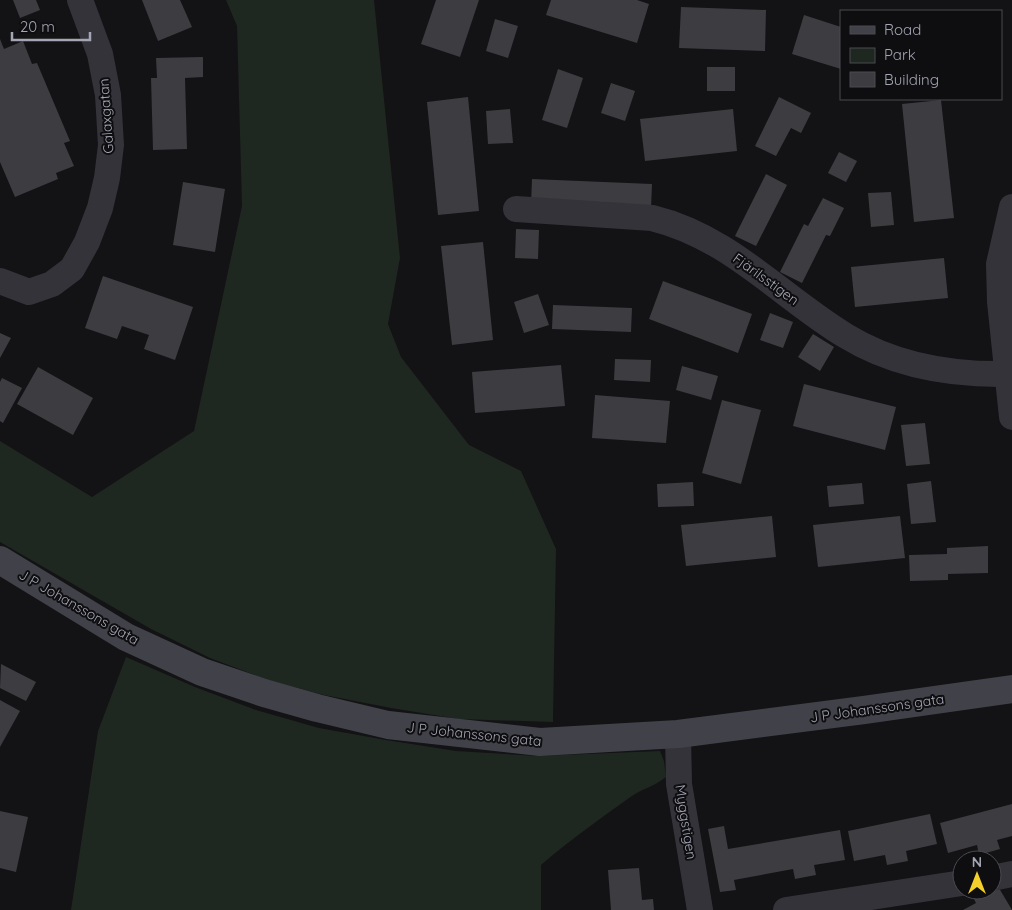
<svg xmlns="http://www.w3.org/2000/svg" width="1012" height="910" font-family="Quicksand,sans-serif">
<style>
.green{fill:#1f2721}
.building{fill:#3d3c41}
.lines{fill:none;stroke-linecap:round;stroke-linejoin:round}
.street{stroke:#333339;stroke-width:26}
.secondary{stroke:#414249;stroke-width:28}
.labels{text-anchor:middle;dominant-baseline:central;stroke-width:4;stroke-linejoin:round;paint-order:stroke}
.street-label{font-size:14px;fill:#a4a6b5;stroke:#0e0d0f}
</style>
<rect width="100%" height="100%" fill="#131214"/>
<!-- green -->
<g class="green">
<path d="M 226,0 L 374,0 L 400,258 L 388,324 L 401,357 L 469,445 L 521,471 L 556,549 L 553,722 L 458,719 L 391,708 L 324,695 L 268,680 L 210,658 L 151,629 L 0,542 L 0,441 L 92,497 L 194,431 L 242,206 L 237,26 Z"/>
<path d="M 126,657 L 195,687 L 256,710 L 319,728 L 386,740 L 456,751 L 537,756 L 660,751 L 664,761 L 666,777 C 654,787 644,788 632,796 C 601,818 570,840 541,865 L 541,910 L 71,910 L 98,731 Z"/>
</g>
<!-- building -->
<g class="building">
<path d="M 13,0 L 36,0 L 40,10 L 20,18 Z"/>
<path d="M 142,0 L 180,0 L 192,27 L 158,41 Z"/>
<path d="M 436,0 L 479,0 L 460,57 L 421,44 Z"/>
<path d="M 551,0 L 637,0 L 649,4 L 637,43 L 546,15 Z"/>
<path d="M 681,7 L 766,10 L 765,51 L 679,48 Z"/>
<path d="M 804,15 L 841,27 L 841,69 L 792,54 Z"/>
<path d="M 495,19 L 518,26 L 508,58 L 486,51 Z"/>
<path d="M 0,39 L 4,49 L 23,41 L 32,64 L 37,63 L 70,141 L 64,143 L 74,166 L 56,173 L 58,179 L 15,197 L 0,162 Z"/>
<path d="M 203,57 L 203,77 L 185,78 L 187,149 L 153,150 L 151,78 L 157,78 L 156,58 Z"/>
<rect x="707" y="67" width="28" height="24"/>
<path d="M 558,69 L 583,78 L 567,128 L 542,120 Z"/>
<path d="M 611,83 L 635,91 L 625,121 L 601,113 Z"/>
<path d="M 468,97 L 479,211 L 438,215 L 427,102 Z"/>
<path d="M 779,97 L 811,113 L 801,133 L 791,128 L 776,156 L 755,146 Z"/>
<path d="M 941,100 L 954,218 L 914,222 L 902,104 Z"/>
<path d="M 510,109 L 513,143 L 488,144 L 486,111 Z"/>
<path d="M 733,109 L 737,151 L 645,161 L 640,119 Z"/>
<path d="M 839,152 L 857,161 L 846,182 L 828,173 Z"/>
<path d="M 766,174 L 787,185 L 756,246 L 735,236 Z"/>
<path d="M 532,179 L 652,184 L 651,209 L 531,204 Z"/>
<path d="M 183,182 L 225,189 L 215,252 L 173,245 Z"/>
<path d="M 891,192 L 894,225 L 871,227 L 868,193 Z"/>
<path d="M 823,198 L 844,208 L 830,236 L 826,235 L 802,283 L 780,272 L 804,224 L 808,226 Z"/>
<path d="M 516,229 L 539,230 L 538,259 L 515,258 Z"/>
<path d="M 483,242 L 493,340 L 452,345 L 441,246 Z"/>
<path d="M 944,258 L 948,298 L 855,307 L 851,267 Z"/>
<path d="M 103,276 L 193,307 L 175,360 L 144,349 L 149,335 L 122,326 L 117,339 L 85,328 Z"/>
<path d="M 663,281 L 752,314 L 738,353 L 649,319 Z"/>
<path d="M 538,294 L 549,325 L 524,333 L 514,302 Z"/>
<path d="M 553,305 L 632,308 L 631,332 L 552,329 Z"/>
<path d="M 770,313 L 793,322 L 783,348 L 760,340 Z"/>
<path d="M 0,333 L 11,338 L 0,358 Z"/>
<path d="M 813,334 L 834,347 L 820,371 L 798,357 Z"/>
<path d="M 615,359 L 651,360 L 650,382 L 614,380 Z"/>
<path d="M 561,365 L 565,406 L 475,413 L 472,372 Z"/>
<path d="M 682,366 L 718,376 L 711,400 L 676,390 Z"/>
<path d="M 38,367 L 93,398 L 73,435 L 17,404 Z"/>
<path d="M 2,378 L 22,388 L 3,423 L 0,421 L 0,382 Z"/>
<path d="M 804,384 L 896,407 L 885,450 L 793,426 Z"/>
<path d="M 595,395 L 670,401 L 666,443 L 592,438 Z"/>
<path d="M 722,400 L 761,410 L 741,484 L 702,473 Z"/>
<path d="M 925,423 L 930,464 L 906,466 L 901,425 Z"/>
<path d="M 931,481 L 936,522 L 911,524 L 907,484 Z"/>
<path d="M 693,482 L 694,506 L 658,507 L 657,484 Z"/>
<path d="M 862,483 L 864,504 L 829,507 L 827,486 Z"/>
<path d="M 772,516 L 776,557 L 686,566 L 681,525 Z"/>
<path d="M 900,516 L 905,558 L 818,567 L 813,525 Z"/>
<path d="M 988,546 L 988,573 L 948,574 L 948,580 L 910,581 L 909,555 L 947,554 L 947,548 Z"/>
<path d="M 1,664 L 36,682 L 26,701 L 0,688 Z"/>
<path d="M 0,700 L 20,711 L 0,747 Z"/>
<path d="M 1012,804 L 1012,836 L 997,840 L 1000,849 L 979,855 L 977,845 L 948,853 L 940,823 Z"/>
<path d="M 0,811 L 28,817 L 16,872 L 0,868 Z"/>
<path d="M 930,814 L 937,844 L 906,851 L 908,861 L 887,865 L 885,855 L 854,861 L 848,831 Z"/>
<path d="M 724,826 L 728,849 L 840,830 L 845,860 L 814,865 L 816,875 L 795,879 L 793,869 L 734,880 L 736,890 L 720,892 L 708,829 Z"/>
<path d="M 639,868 L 642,900 L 653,899 L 654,910 L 611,910 L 608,870 Z"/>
<path d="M 996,883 L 1012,910 L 963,910 L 976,903 L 973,897 L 985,890 L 992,890 Z"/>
</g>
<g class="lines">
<!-- street -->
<g class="street">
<path d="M 1012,207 L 999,264 L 1000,302 L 1012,417"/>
<path d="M 516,209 L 652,218 C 730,237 780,296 846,336 C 895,366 951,375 1007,374"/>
<path d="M 0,281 L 29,292 L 52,284 L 72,269 L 87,242 L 100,208 L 107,178 L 111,145 L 108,95 L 100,54 L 80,0"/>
<path d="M 678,734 L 679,784 L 700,910"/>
<path d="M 992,878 L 1012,874"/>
<path d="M 786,910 L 962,883"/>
</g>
<!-- secondary -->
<path class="secondary" d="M 0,560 L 126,637 L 202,672 L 264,693 L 317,708 L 388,725 L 540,742 L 678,734 L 864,710 L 1012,689"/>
</g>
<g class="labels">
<!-- street labels -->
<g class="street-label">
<text transform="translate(106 116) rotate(-94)">Galaxgatan</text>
<text transform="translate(766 279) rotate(36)">Fjärilsstigen</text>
<text transform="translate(79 607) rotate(30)">J P Johanssons gata</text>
<text transform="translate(877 708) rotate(-8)">J P Johanssons gata</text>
<text transform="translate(474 734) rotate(6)">J P Johanssons gata</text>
<text transform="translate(686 822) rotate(81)">Myggstigen</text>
</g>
</g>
<!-- legend -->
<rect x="840" y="10" width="162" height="90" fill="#0e0d0f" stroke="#4a4a51"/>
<rect x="850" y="26" width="25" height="8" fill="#414249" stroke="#4a4a51"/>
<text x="884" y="35" font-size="15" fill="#a4a6b5">Road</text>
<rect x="850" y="48" width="25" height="15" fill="#1f2721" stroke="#4a4a51"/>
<text x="884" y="60" font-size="15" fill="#a4a6b5">Park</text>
<rect x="850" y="72" width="25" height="15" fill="#3d3c41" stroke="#4a4a51"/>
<text x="884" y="85" font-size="15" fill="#a4a6b5">Building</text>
<!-- north arrow -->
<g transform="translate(977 875)"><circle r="24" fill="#0e0d0f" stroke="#4a4a51"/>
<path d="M0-4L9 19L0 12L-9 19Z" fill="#f3d02b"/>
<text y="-8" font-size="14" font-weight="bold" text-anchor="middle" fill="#a4a6b5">N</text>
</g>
<!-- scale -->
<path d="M12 32v8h78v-8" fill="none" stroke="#a4a6b5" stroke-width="2.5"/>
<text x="20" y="32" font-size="15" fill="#a4a6b5" stroke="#0e0d0f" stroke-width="4" paint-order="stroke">20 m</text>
</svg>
